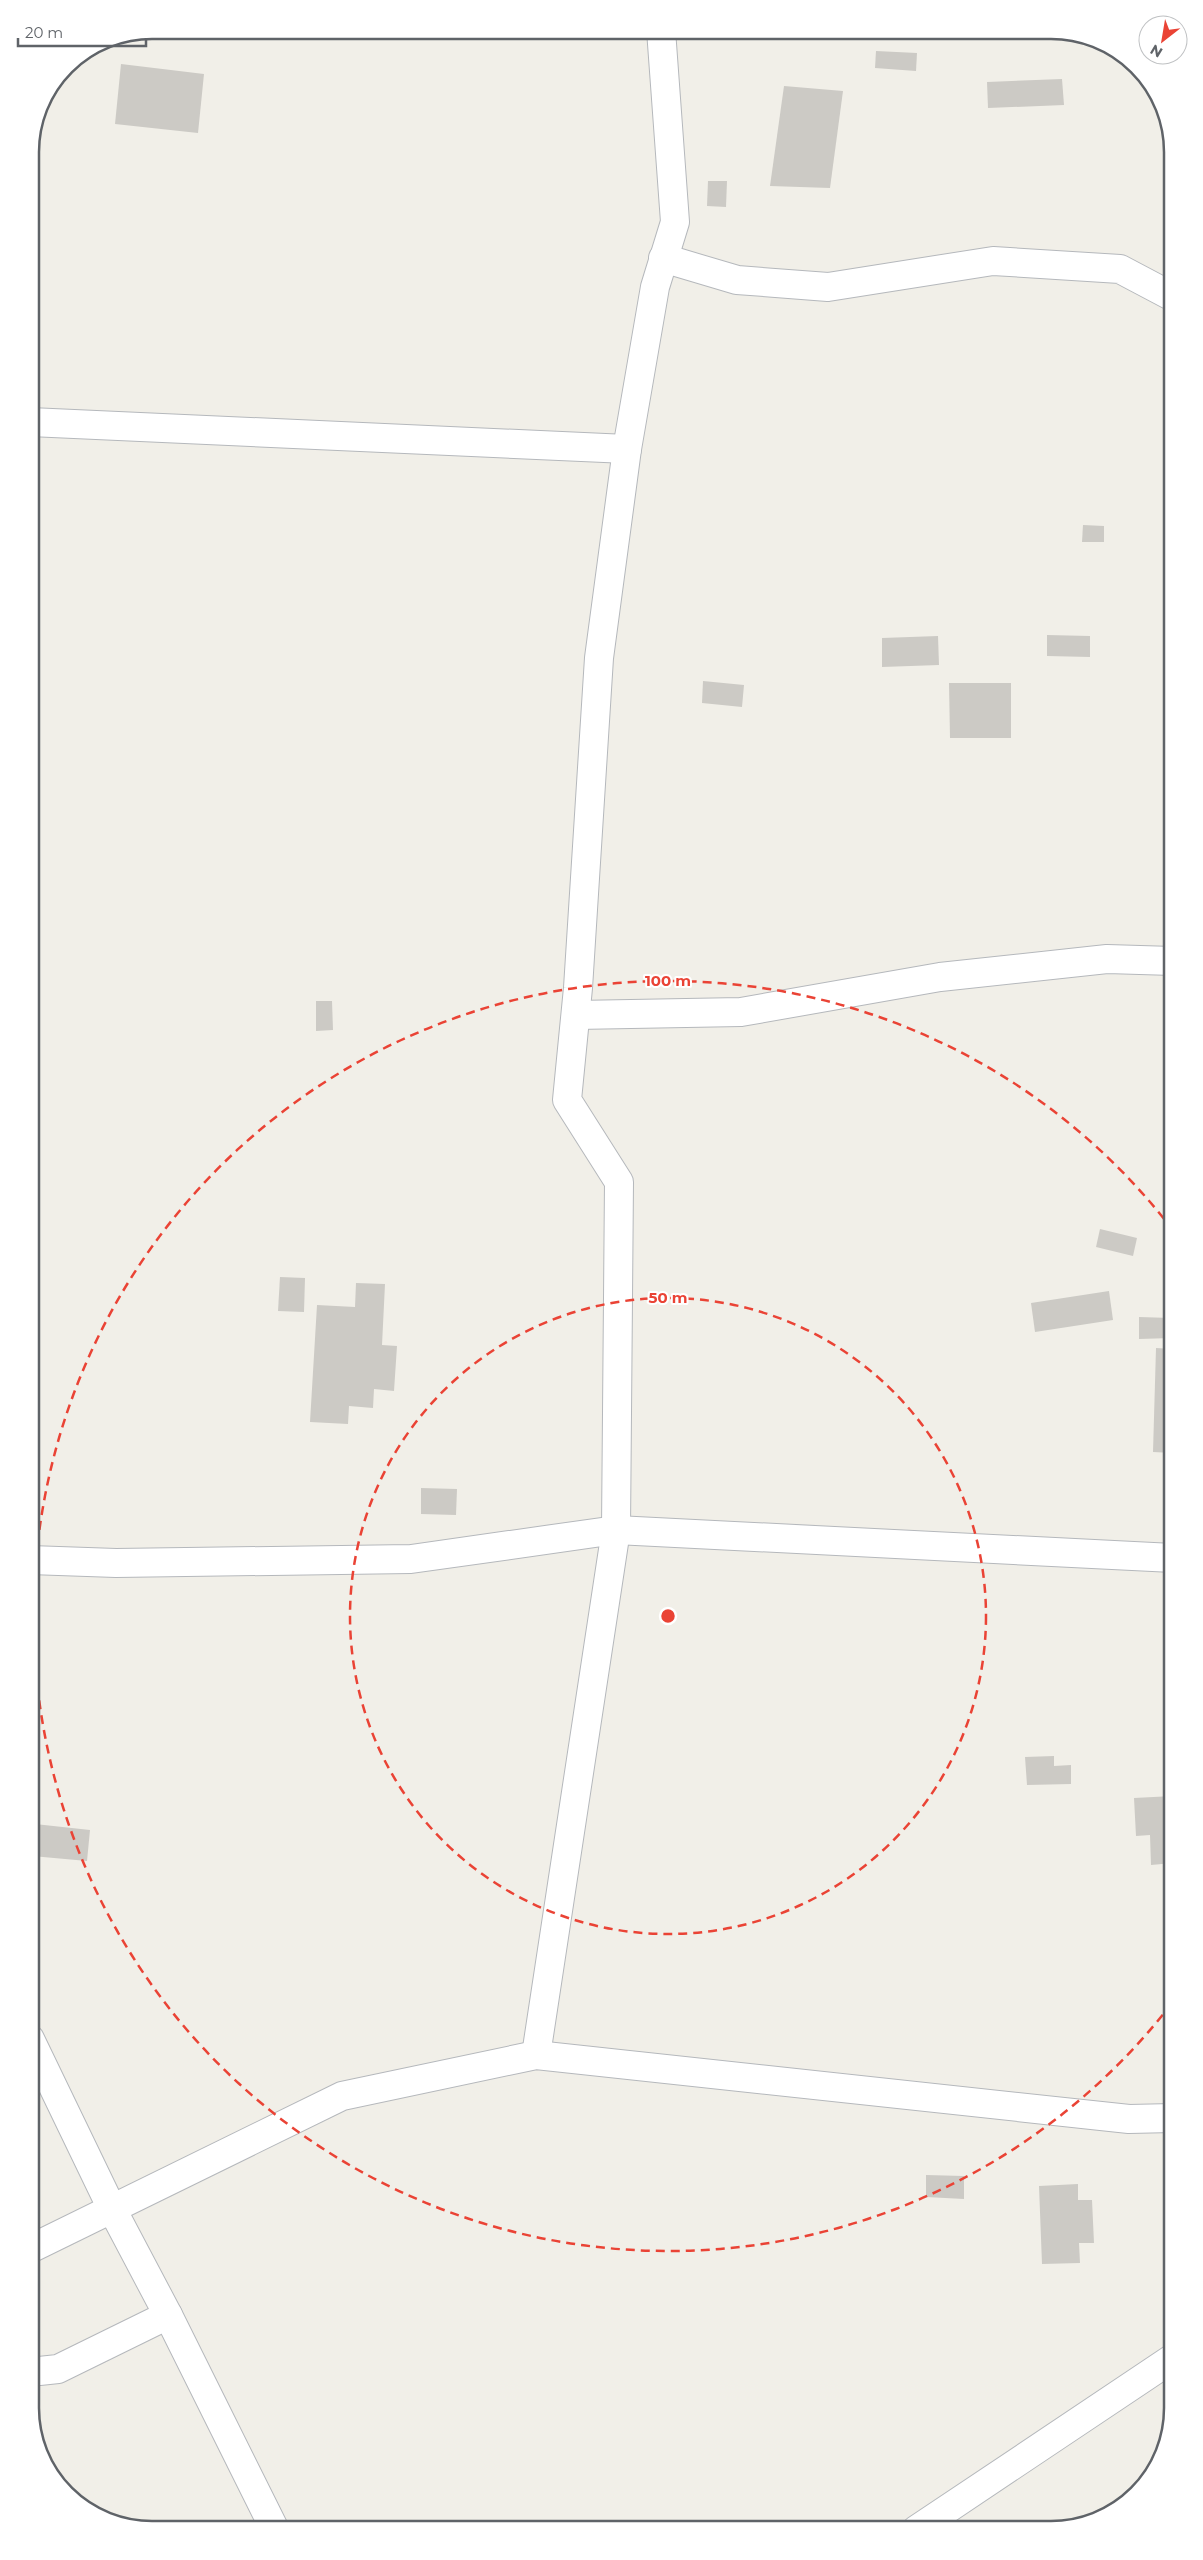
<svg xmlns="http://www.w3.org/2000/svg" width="1203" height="2560" font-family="Montserrat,sans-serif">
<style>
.building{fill:#cccac5}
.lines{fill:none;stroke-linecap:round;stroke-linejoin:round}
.street-casing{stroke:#b5b8bc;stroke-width:30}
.street{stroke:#fff;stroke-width:28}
.ring{fill:none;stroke:#ea4335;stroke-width:2.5;stroke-dasharray:9 6}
.rim{fill:none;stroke:#5f6368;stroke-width:2.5}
.centre{fill:#ea4335;stroke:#fff;stroke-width:2.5}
.ring-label{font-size:15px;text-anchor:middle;font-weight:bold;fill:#ea4335;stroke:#fff;stroke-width:4;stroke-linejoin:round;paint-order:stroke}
</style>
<rect width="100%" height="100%" fill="#f1efe8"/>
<!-- building -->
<g class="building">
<path d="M 876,51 L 917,53 L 916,71 L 875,68 Z"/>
<path d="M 121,64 L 204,74 L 198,133 L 115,124 Z"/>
<path d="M 1062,79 L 1064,105 L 988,108 L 987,82 Z"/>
<path d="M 784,86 L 843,91 L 830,188 L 770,186 Z"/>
<path d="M 708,181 L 727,181 L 726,207 L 707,206 Z"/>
<path d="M 1083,525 L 1104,526 L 1104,542 L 1082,542 Z"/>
<path d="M 1047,635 L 1090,636 L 1090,657 L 1047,656 Z"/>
<path d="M 938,636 L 939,665 L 882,667 L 882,638 Z"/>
<path d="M 703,681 L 744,685 L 742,707 L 702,703 Z"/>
<path d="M 949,683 L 1011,683 L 1011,738 L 950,738 Z"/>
<path d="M 316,1001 L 332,1001 L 333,1030 L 316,1031 Z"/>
<path d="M 1100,1229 L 1137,1238 L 1133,1256 L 1096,1247 Z"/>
<path d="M 280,1277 L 305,1278 L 304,1312 L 278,1311 Z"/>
<path d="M 356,1283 L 385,1284 L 382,1345 L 397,1346 L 394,1391 L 374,1389 L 373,1408 L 349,1406 L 348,1424 L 310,1422 L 317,1305 L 355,1307 Z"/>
<path d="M 1109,1291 L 1113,1320 L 1035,1332 L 1031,1303 Z"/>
<path d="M 1139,1317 L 1171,1318 L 1172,1338 L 1139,1339 Z"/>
<path d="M 1156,1348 L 1173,1349 L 1173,1453 L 1153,1452 Z"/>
<path d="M 421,1488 L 457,1489 L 456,1515 L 421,1514 Z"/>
<path d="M 1054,1756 L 1054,1766 L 1071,1765 L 1071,1784 L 1027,1785 L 1025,1757 Z"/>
<path d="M 1173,1796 L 1173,1863 L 1151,1865 L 1150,1835 L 1136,1836 L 1134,1798 Z"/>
<path d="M 35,1824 L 90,1830 L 87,1861 L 32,1856 Z"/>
<path d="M 926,2175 L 964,2176 L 964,2199 L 926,2197 Z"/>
<path d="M 1078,2184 L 1078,2200 L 1092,2200 L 1094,2243 L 1079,2243 L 1080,2263 L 1042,2264 L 1039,2186 Z"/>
</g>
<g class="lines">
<defs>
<g id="street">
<path d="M 663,258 L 737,280 L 828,287 L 993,261 L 1120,269 L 1173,297"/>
<path d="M 30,422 L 627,449"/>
<path d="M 576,1015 L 741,1012 L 940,977 L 1107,959 L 1173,961"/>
<path d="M 30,1560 L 116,1563 L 411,1559 L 616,1530 L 1173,1558"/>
<path d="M 30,2039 L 111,2207 L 168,2315 L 275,2530"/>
<path d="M 536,2055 L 616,1530 L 619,1182 L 567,1100 L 578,988 L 599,658 L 627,449 L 655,287 L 675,222 L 661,30"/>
<path d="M 30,2249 L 342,2096 L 536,2055 L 1129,2119 L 1173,2118"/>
<path d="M 30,2372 L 58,2369 L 168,2315"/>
<path d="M 916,2530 L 1173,2358"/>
</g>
</defs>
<!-- street casing -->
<use href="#street" class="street-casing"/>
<!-- street -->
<use href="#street" class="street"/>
</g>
<!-- distance rings -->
<g class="ring">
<circle cx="668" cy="1616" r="318"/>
<path d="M1172 2003A635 635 0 1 1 1172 1229"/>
</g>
<!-- crop -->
<path d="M0 0H1203V2560H0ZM152 39H1051A113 113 0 0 1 1164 152V2408A113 113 0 0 1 1051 2521H152A113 113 0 0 1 39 2408V152A113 113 0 0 1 152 39Z" fill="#fff" fill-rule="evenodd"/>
<path class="rim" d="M152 39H1051A113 113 0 0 1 1164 152V2408A113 113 0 0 1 1051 2521H152A113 113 0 0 1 39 2408V152A113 113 0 0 1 152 39Z"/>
<circle cx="668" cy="1616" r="8" class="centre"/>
<g class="ring-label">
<text x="668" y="986">100 m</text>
<text x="668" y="1303">50 m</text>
</g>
<!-- north arrow -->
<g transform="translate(1163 40) rotate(211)"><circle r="24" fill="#ffffff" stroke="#bfc1c3"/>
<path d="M0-4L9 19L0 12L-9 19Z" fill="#ea4335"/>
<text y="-8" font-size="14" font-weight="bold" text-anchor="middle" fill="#5f6368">N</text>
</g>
<!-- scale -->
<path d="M18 38v8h128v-8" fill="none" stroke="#5f6368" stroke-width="2.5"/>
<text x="25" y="38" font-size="15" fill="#5f6368" stroke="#ffffff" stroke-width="4" paint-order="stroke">20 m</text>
</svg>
